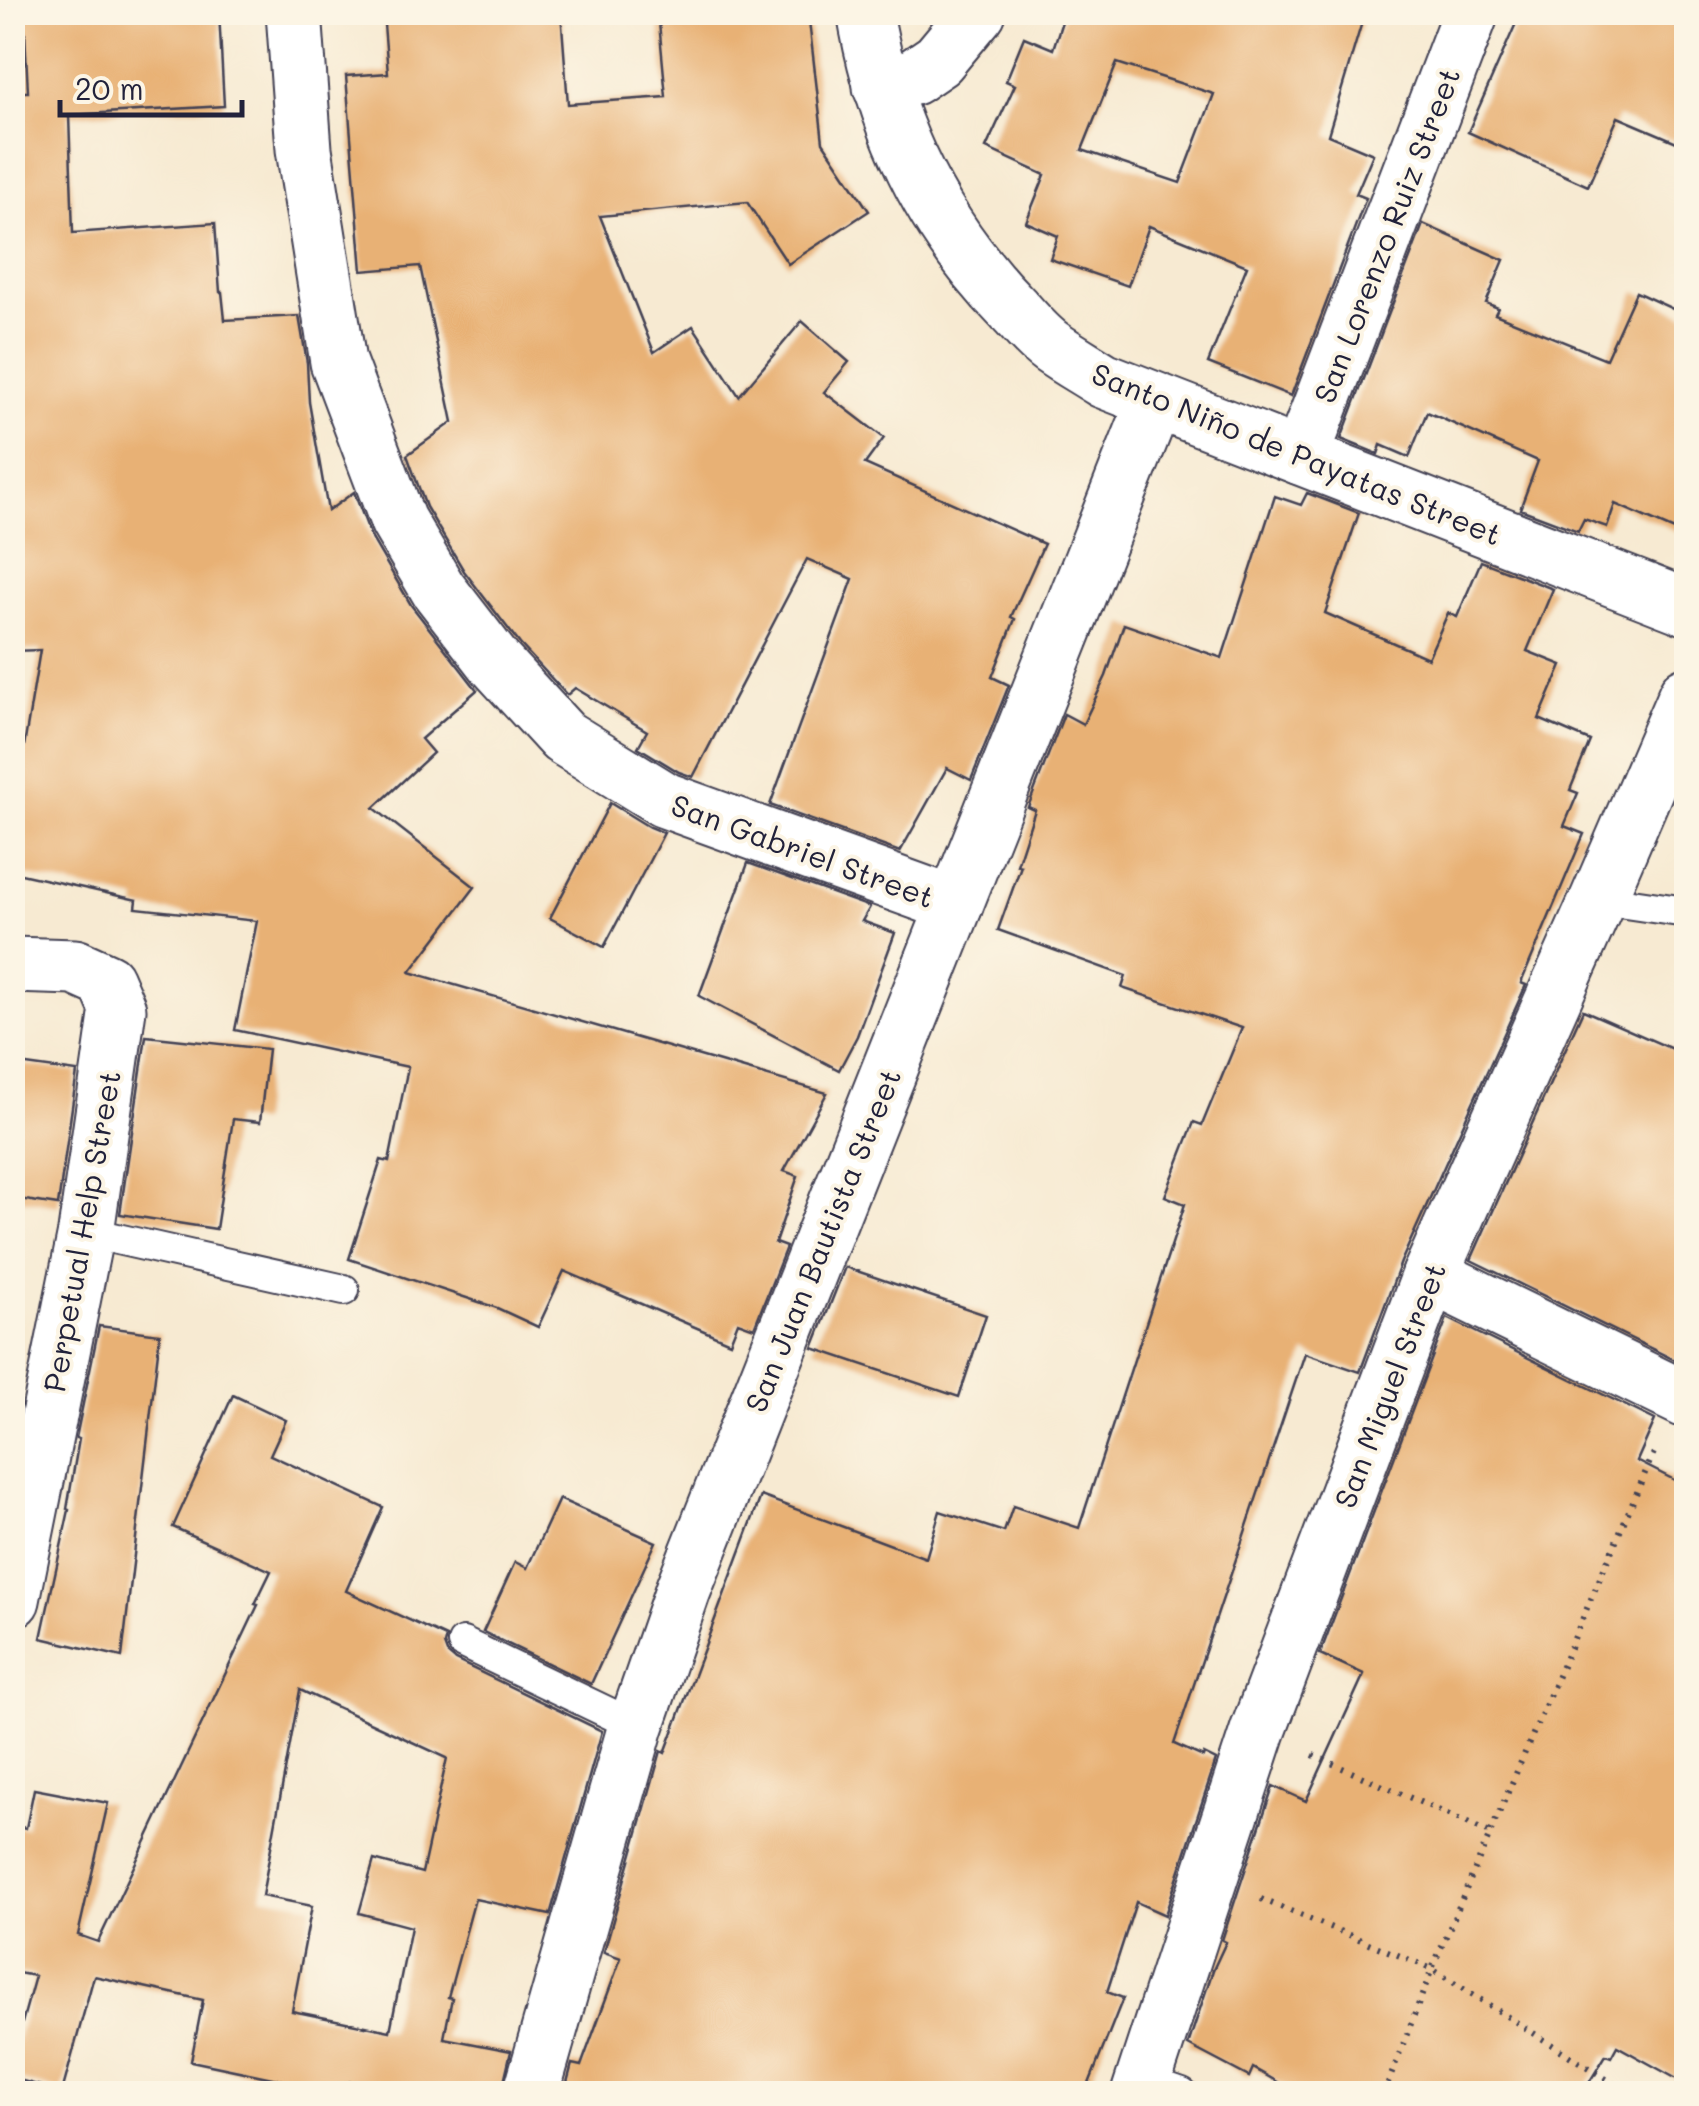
<svg xmlns="http://www.w3.org/2000/svg" width="1699" height="2106" font-family="Mali,sans-serif">
<style>
.building{fill:#e8b175;fill-rule:evenodd}
.lines{fill:none;stroke-linecap:round;stroke-linejoin:round}
.lane-casing{stroke:#424052;stroke-width:34}
.street-casing{stroke:#424052;stroke-width:59}
.path{stroke:#424052;stroke-width:6;stroke-dasharray:2.5 8;stroke-linecap:butt}
.lane{stroke:#fff;stroke-width:30}
.street{stroke:#fff;stroke-width:55}
.labels{text-anchor:middle;dominant-baseline:central;stroke-width:8;stroke-linejoin:round;paint-order:stroke}
.street-label{font-size:30px;fill:#22223b;stroke:#fcf5e5}
</style>
<rect width="100%" height="100%" fill="#fcf5e5"/>
<filter id="ink" filterUnits="userSpaceOnUse"><feTurbulence type="fractalNoise" baseFrequency=".01" numOctaves="2"/><feDisplacementMap in="SourceGraphic" scale="20" xChannelSelector="R" yChannelSelector="G"/><feConvolveMatrix kernelMatrix="1 2 1 2 8 2 1 2 1" color-interpolation-filters="sRGB"/></filter>
<filter id="wash" filterUnits="userSpaceOnUse"><feTurbulence type="fractalNoise" baseFrequency=".0048" numOctaves="4" result="noise"/><feDisplacementMap in="SourceGraphic" scale="40" xChannelSelector="R" yChannelSelector="G"/><feGaussianBlur stdDeviation="2.25" result="paint"/><feColorMatrix in="noise" values="0 0 0 0 0 0 0 0 0 0 0 0 0 0 0 0 0 1.4 0 .05"/><feComposite in="paint" operator="in"/></filter>
<g filter="url(#wash)">
<rect width="100%" height="100%" fill="#f7ead2"/>
<g id="blocks">
<!-- building -->
<g class="building">
<path d="M 24,12 L 219,12 L 224,106 L 69,115 L 73,233 L 215,223 L 220,292 L 222,292 L 225,320 L 299,316 L 307,363 L 309,402 L 328,511 L 354,492 L 371,537 L 411,605 L 477,690 L 421,739 L 433,753 L 374,808 L 475,887 L 410,972 L 827,1093 L 784,1171 L 798,1176 L 775,1243 L 786,1247 L 754,1328 L 738,1322 L 730,1342 L 564,1271 L 538,1327 L 497,1308 L 349,1259 L 381,1160 L 389,1162 L 408,1067 L 235,1030 L 257,921 L 136,908 L 137,900 L 12,872 L 12,819 L 40,650 L 12,651 L 12,92 L 28,92 Z"/>
<path d="M 383,12 L 561,12 L 568,104 L 666,97 L 658,12 L 808,12 L 823,142 L 869,211 L 788,264 L 747,202 L 600,216 L 654,352 L 693,326 L 739,396 L 802,321 L 849,362 L 824,392 L 884,438 L 865,464 L 1044,544 L 1011,617 L 1015,619 L 992,677 L 1009,685 L 971,780 L 947,768 L 900,852 L 770,805 L 853,579 L 807,559 L 693,777 L 679,772 L 638,747 L 647,731 L 575,688 L 567,695 L 520,644 L 464,571 L 426,507 L 407,455 L 453,422 L 420,266 L 362,271 L 346,76 L 388,73 Z"/>
<path d="M 1065,12 L 1365,12 L 1328,135 L 1373,154 L 1356,194 L 1366,198 L 1291,396 L 1208,363 L 1247,266 L 1149,226 L 1128,286 L 1050,259 L 1058,236 L 1026,222 L 1045,175 L 986,148 L 1015,85 L 1006,81 L 1024,37 L 1053,49 ZM 1117,63 L 1214,94 L 1180,183 L 1082,150 Z"/>
<path d="M 1521,12 L 1646,12 L 1686,30 L 1686,146 L 1618,117 L 1588,186 L 1468,132 Z"/>
<path d="M 1423,224 L 1504,260 L 1486,303 L 1498,308 L 1495,314 L 1606,359 L 1636,292 L 1686,315 L 1686,535 L 1615,504 L 1607,527 L 1584,519 L 1578,531 L 1520,509 L 1538,461 L 1427,412 L 1409,457 L 1381,445 L 1378,454 L 1341,439 Z"/>
<path d="M 1307,493 L 1359,513 L 1325,613 L 1428,658 L 1448,613 L 1457,617 L 1481,561 L 1553,589 L 1527,651 L 1562,665 L 1539,719 L 1590,741 L 1570,790 L 1578,793 L 1564,826 L 1584,834 L 1521,983 L 1526,985 L 1401,1262 L 1360,1372 L 1305,1353 L 1174,1744 L 1203,1757 L 1204,1754 L 1216,1760 L 1165,1915 L 1136,1902 L 1107,1992 L 1123,1998 L 1085,2094 L 564,2094 L 572,2064 L 581,2066 L 621,1958 L 604,1952 L 661,1751 L 665,1753 L 761,1496 L 926,1558 L 940,1511 L 1004,1532 L 1013,1506 L 1079,1528 L 1185,1204 L 1165,1196 L 1194,1122 L 1202,1125 L 1242,1028 L 1122,988 L 1126,976 L 998,930 L 1021,866 L 1017,865 L 1035,810 L 1028,807 L 1064,714 L 1083,724 L 1106,676 L 1124,624 L 1222,658 L 1275,496 L 1301,505 Z"/>
<path d="M 610,803 L 649,827 L 664,833 L 604,947 L 550,918 Z"/>
<path d="M 748,863 L 870,907 L 862,921 L 895,933 L 857,1036 L 839,1070 L 699,996 Z"/>
<path d="M 1583,1010 L 1686,1055 L 1686,1349 L 1681,1363 L 1471,1260 Z"/>
<path d="M 146,1036 L 268,1049 L 260,1122 L 233,1119 L 216,1229 L 120,1214 Z"/>
<path d="M 12,1063 L 77,1072 L 58,1205 L 12,1198 Z"/>
<path d="M 845,1267 L 986,1315 L 959,1397 L 813,1348 Z"/>
<path d="M 1447,1318 L 1655,1420 L 1637,1461 L 1686,1486 L 1686,2084 L 1617,2046 L 1611,2057 L 1606,2055 L 1582,2094 L 1299,2094 L 1253,2068 L 1249,2077 L 1188,2045 L 1213,1970 L 1226,1942 L 1222,1940 L 1273,1786 L 1306,1801 L 1364,1674 L 1320,1654 Z"/>
<path d="M 99,1326 L 160,1334 L 122,1657 L 41,1638 L 69,1510 L 67,1509 L 79,1439 L 76,1438 Z"/>
<path d="M 233,1395 L 286,1420 L 270,1455 L 383,1507 L 346,1591 L 446,1637 L 444,1645 L 447,1653 L 455,1660 L 602,1731 L 550,1915 L 475,1899 L 448,1997 L 452,1998 L 444,2038 L 511,2051 L 501,2094 L 406,2094 L 350,2082 L 348,2094 L 331,2094 L 282,2084 L 282,2080 L 191,2061 L 203,2000 L 94,1976 L 62,2092 L 12,2078 L 12,2059 L 35,1976 L 12,1972 L 12,1825 L 26,1828 L 34,1789 L 108,1803 L 78,1935 L 98,1942 L 258,1605 L 255,1604 L 271,1571 L 173,1527 ZM 300,1690 L 447,1758 L 422,1873 L 374,1860 L 359,1913 L 411,1927 L 390,2031 L 292,2011 L 312,1906 L 262,1896 Z"/>
<path d="M 559,1499 L 656,1542 L 591,1684 L 483,1632 L 515,1562 L 527,1568 Z"/>
</g>
</g>
</g>
<g filter="url(#ink)">
<use href="#blocks" fill-opacity="0" stroke="#424052" stroke-width="2.5"/>
<g class="lines">
<defs>
<g id="lane">
<path d="M 1598,899 L 1686,912"/>
<path d="M 86,1232 L 344,1290"/>
<path d="M 463,1643 L 636,1726"/>
<path d="M 1144,2081 L 1182,2094"/>
</g>
<g id="street">
<path d="M 294,12 L 304,149 L 338,362 L 398,521 L 438,589 L 496,664 L 563,737 L 665,800 L 955,905"/>
<path d="M 865,12 C 884,127 932,226 1013,309 C 1025,322 1037,337 1051,347 C 1068,359 1086,369 1103,380 L 1686,607"/>
<path d="M 881,87 L 913,77 L 938,60 L 978,12"/>
<path d="M 1301,457 L 1471,12"/>
<path d="M 12,965 L 75,967 L 106,981 L 118,1009 L 86,1232 L 12,1600"/>
<path d="M 1430,1275 L 1686,1400"/>
<path d="M 531,2094 L 636,1726 L 683,1590 L 1155,401"/>
<path d="M 1139,2094 L 1258,1731 L 1430,1275 L 1598,899 L 1686,695"/>
</g>
</defs>
<!-- lane casing -->
<use href="#lane" class="lane-casing"/>
<!-- street casing -->
<use href="#street" class="street-casing"/>
<!-- path -->
<g class="path">
<path d="M 1313,1755 L 1490,1833"/>
<path d="M 1261,1899 L 1432,1969 L 1630,2094"/>
<path d="M 215,2087 L 242,2094"/>
<path d="M 1384,2094 L 1432,1969 L 1655,1450"/>
</g>
<!-- lane -->
<use href="#lane" class="lane"/>
<!-- street -->
<use href="#street" class="street"/>
</g>
</g>
<g class="labels">
<!-- street labels -->
<g class="street-label">
<text transform="translate(1386 235) rotate(-69)">San Lorenzo Ruiz Street</text>
<text transform="translate(1297 453) rotate(22)">Santo Niño de Payatas Street</text>
<text transform="translate(803 850) rotate(20)">San Gabriel Street</text>
<text transform="translate(81 1231) rotate(-80)">Perpetual Help Street</text>
<text transform="translate(822 1240) rotate(-68)">San Juan Bautista Street</text>
<text transform="translate(1389 1385) rotate(-69)">San Miguel Street</text>
</g>
</g>
<!-- margin -->
<rect width="1699" height="2106" fill="none" stroke="#fcf5e5" stroke-width="50"/>
<!-- scale -->
<path d="M60 100v15h182v-15" fill="none" stroke="#22223b" stroke-width="5"/>
<text x="75" y="100" font-size="30" fill="#22223b" stroke="#fcf5e5" stroke-width="8" paint-order="stroke">20 m</text>
</svg>
